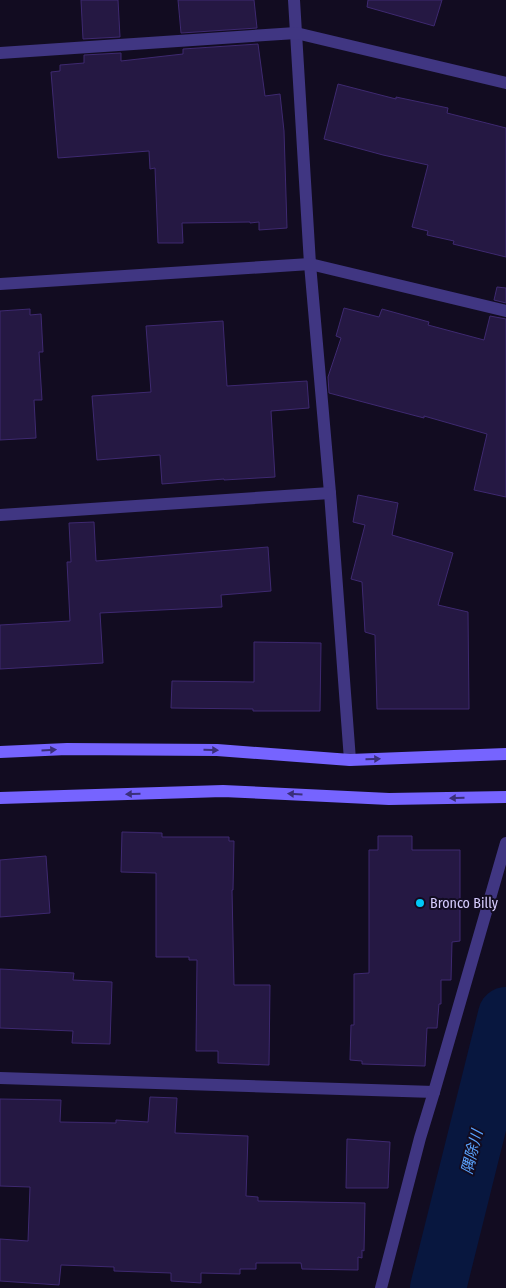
<svg xmlns="http://www.w3.org/2000/svg" width="506" height="1288" font-family="'Fira Sans Condensed','Noto Sans JP',sans-serif">
<style>
.lines{fill:none;stroke-linecap:round;stroke-linejoin:round}
.river{stroke:#08173f;stroke-width:56}
.building{fill:#251843;stroke:#3e2970}
.street{stroke:#403682;stroke-width:12}
.secondary{stroke:#7664ff;stroke-width:12}
.oneway{fill:#3a2f7a}
.poi-dot{fill:#00c9f8;stroke:#120c21;stroke-width:2}
.labels{text-anchor:middle;dominant-baseline:central;stroke-width:4;stroke-linejoin:round;paint-order:stroke}
.poi-label{font-size:14px;fill:#d7cdff;stroke:#120c21;text-anchor:start}
.water-label{font-size:15px;font-style:italic;fill:#5ba4ff;stroke:#120c21}
</style>
<rect width="100%" height="100%" fill="#120c21"/>
<g class="lines">
<!-- river -->
<path class="river" d="M 438,1288 L 506,1015"/>
</g>
<!-- building -->
<g class="building">
<path d="M 81,0 L 118,0 L 120,37 L 83,39 Z"/>
<path d="M 178,0 L 254,0 L 257,28 L 181,33 Z"/>
<path d="M 368,0 L 442,0 L 434,26 L 367,7 Z"/>
<path d="M 258,44 L 265,96 L 280,94 L 284,131 L 287,228 L 259,230 L 259,222 L 250,223 L 250,222 L 182,223 L 183,243 L 158,243 L 155,168 L 150,169 L 149,151 L 58,158 L 51,72 L 60,71 L 60,65 L 84,63 L 84,55 L 121,53 L 121,61 L 183,54 L 183,49 Z"/>
<path d="M 338,84 L 396,99 L 396,97 L 448,108 L 447,113 L 506,128 L 506,257 L 453,244 L 454,241 L 427,235 L 428,231 L 412,227 L 428,165 L 383,155 L 324,139 Z"/>
<path d="M 497,287 L 506,288 L 506,303 L 494,300 Z"/>
<path d="M 344,308 L 379,317 L 382,309 L 429,322 L 428,325 L 484,340 L 490,316 L 506,319 L 506,497 L 474,490 L 487,434 L 424,416 L 424,418 L 329,393 L 328,377 L 341,338 L 336,336 Z"/>
<path d="M 30,309 L 30,315 L 41,314 L 43,352 L 39,352 L 42,400 L 34,400 L 36,438 L 0,440 L 0,311 Z"/>
<path d="M 223,321 L 227,386 L 307,381 L 309,408 L 271,411 L 275,477 L 224,480 L 224,479 L 162,484 L 160,455 L 97,460 L 92,396 L 151,392 L 146,326 Z"/>
<path d="M 358,495 L 398,503 L 392,535 L 453,553 L 438,605 L 468,612 L 469,709 L 377,709 L 375,635 L 365,632 L 362,582 L 351,579 L 365,525 L 353,522 Z"/>
<path d="M 94,522 L 96,561 L 268,547 L 271,591 L 221,595 L 222,607 L 100,613 L 103,663 L 0,669 L 0,625 L 70,621 L 67,562 L 71,562 L 69,523 Z"/>
<path d="M 254,642 L 321,643 L 320,711 L 253,711 L 253,709 L 171,708 L 172,681 L 254,682 Z"/>
<path d="M 122,832 L 162,833 L 162,837 L 229,837 L 229,841 L 234,841 L 233,890 L 232,890 L 234,985 L 270,985 L 269,1065 L 218,1063 L 218,1051 L 196,1051 L 197,960 L 189,960 L 189,957 L 156,957 L 156,873 L 121,872 Z"/>
<path d="M 378,836 L 412,836 L 412,850 L 460,850 L 460,941 L 452,942 L 451,980 L 441,980 L 441,1004 L 439,1004 L 437,1028 L 427,1028 L 425,1066 L 362,1064 L 362,1061 L 350,1060 L 351,1025 L 354,1025 L 354,974 L 369,973 L 369,850 L 378,850 Z"/>
<path d="M 46,856 L 50,913 L 0,917 L 0,860 Z"/>
<path d="M 0,969 L 74,973 L 73,980 L 112,982 L 110,1044 L 72,1043 L 73,1031 L 0,1028 Z"/>
<path d="M 150,1097 L 177,1098 L 175,1133 L 248,1136 L 246,1196 L 258,1197 L 258,1201 L 365,1203 L 364,1251 L 362,1250 L 362,1258 L 358,1257 L 358,1270 L 302,1269 L 301,1263 L 256,1263 L 256,1269 L 240,1269 L 240,1274 L 201,1273 L 201,1283 L 171,1281 L 171,1273 L 114,1271 L 114,1267 L 61,1265 L 59,1285 L 0,1281 L 0,1239 L 28,1241 L 30,1187 L 0,1186 L 0,1099 L 61,1100 L 60,1122 L 116,1123 L 116,1120 L 148,1122 Z"/>
<path d="M 347,1139 L 390,1142 L 388,1188 L 346,1188 Z"/>
</g>
<g class="lines">
<!-- street -->
<g class="street">
<path d="M 294,0 L 310,264 L 330,493 L 350,760"/>
<path d="M 0,53 L 296,33 L 506,83"/>
<path d="M 0,284 L 310,264 L 506,311"/>
<path d="M 0,515 L 330,493"/>
<path d="M 0,1078 L 434,1092"/>
<path d="M 381,1288 L 420,1138 L 434,1092 L 506,843"/>
</g>
<!-- secondary -->
<g class="secondary">
<path d="M 0,752 L 67,749 L 217,750 L 350,760 L 506,754"/>
<path d="M 0,798 L 223,791 L 389,799 L 506,797"/>
</g>
</g>
<!-- one-way arrows -->
<defs><path id="oneway-solid" d="M-6-.8H1V-3.2L6.5 0L1 3.2V.8H-6Z" transform="scale(1.25)"/></defs>
<g class="oneway">
<use href="#oneway-solid" transform="translate(49 750) rotate(-3)"/>
<use href="#oneway-solid" transform="translate(211 750) rotate(1)"/>
<use href="#oneway-solid" transform="translate(373 759) rotate(-2)"/>
<use href="#oneway-solid" transform="translate(133 794) rotate(178)"/>
<use href="#oneway-solid" transform="translate(295 794) rotate(-177)"/>
<use href="#oneway-solid" transform="translate(457 798) rotate(179)"/>
</g>
<!-- markers -->
<circle class="poi-dot" cx="420" cy="903" r="5"/>
<g class="labels">
<!-- poi labels -->
<g class="poi-label">
<text x="430" y="903">Bronco Billy</text>
</g>
<!-- water labels -->
<g class="water-label">
<text transform="translate(472 1152) rotate(-76)">隅除川</text>
</g>
</g>
</svg>
